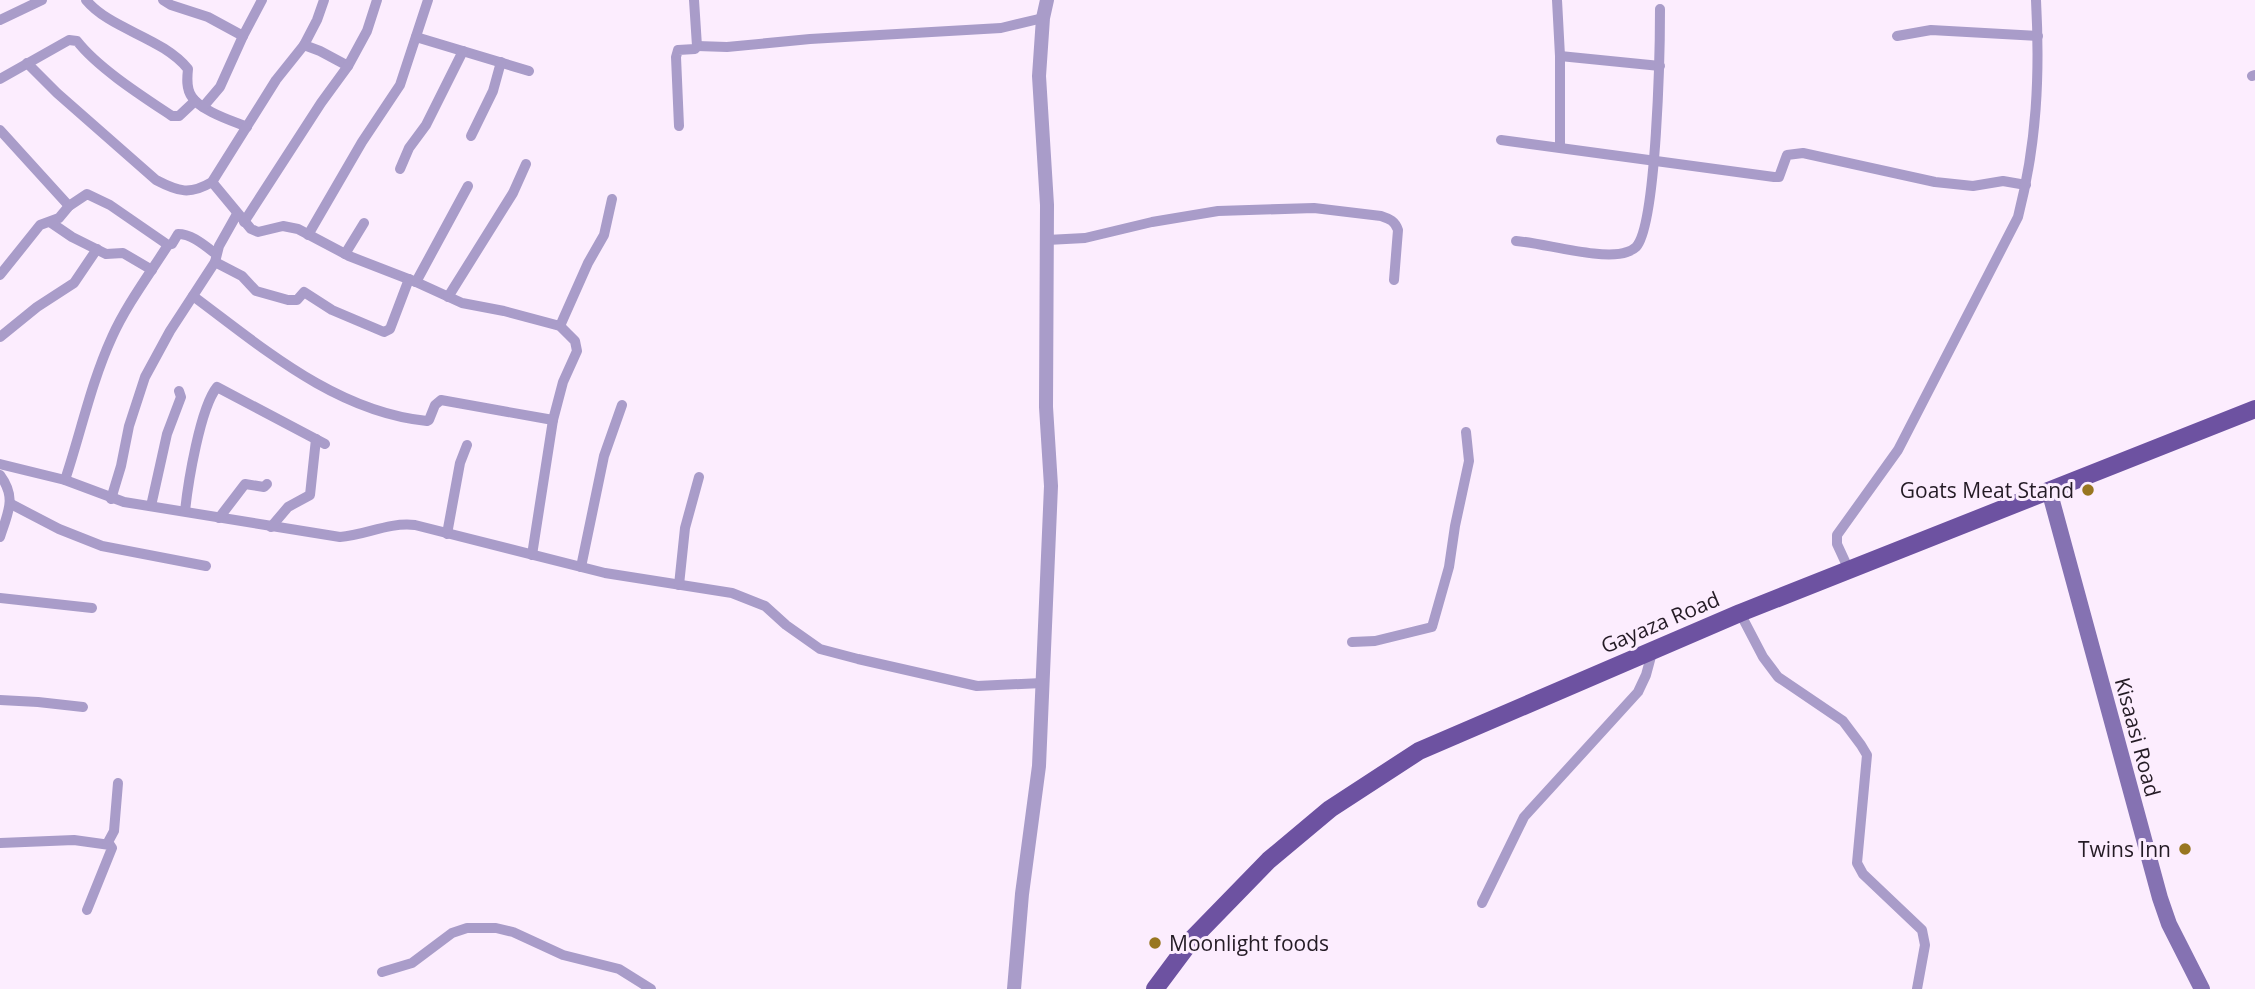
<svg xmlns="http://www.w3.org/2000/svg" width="2255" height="989" font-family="'Open Sans',sans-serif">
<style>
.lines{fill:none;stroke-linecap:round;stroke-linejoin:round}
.minor{stroke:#a99cc9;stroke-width:10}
.tertiary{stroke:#a99cc9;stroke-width:14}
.secondary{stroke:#8572b2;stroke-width:16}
.primary{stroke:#6d52a1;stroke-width:18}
.poi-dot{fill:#987620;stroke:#fcedfe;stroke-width:2.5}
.labels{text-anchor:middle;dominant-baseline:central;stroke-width:6;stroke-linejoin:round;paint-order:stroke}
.poi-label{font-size:21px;fill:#241b25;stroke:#fcedfe;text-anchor:end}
.street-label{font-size:21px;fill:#241b25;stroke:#fcedfe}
</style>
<rect width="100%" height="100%" fill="#fcedfe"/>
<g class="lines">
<!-- minor -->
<g class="minor">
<path d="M 86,0 C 111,30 162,37 188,69 C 187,78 186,89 192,97 C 201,111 233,121 247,127"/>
<path d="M 163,0 L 171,5 L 208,17 L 243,36"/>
<path d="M 1557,0 L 1560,56 L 1560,147"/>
<path d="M 0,20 L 42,0"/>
<path d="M 1897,36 L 1931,30 L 2038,36"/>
<path d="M 416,37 L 529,71"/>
<path d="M 304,45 L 317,20 L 324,0"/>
<path d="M 697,46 L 727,47 L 810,39 L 1001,28 L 1043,18"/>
<path d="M 1560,56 L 1660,66"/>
<path d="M 27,63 L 57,93 L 156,180 C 179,192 190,195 212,182 L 276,80 L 304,45 L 320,51 L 348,66"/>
<path d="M 2252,76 L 2255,75"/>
<path d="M 0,79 L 69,40 L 77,41 C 98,68 142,96 172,116 L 179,116 L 195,101"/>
<path d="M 203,107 L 220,87 L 243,36 L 262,0"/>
<path d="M 679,126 L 676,57 L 678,50 L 695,49 L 697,46 L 694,0"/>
<path d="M 0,130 L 69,206"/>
<path d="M 471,136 L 493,91 L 501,62"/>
<path d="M 1501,140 L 1774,177 L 1779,177 L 1787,155 L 1803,153 L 1935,182 L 1973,186 L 2003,181 L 2026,185"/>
<path d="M 400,169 L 409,148 L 426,125 L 463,51"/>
<path d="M 212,182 L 251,229 L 258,232 L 283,226 L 298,229 L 349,256 L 416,282 L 462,303 L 504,311 L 560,326 L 575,341 L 577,351 L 563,382 L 553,420 L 532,555"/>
<path d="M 50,222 L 72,237 L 106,254 L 123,253 L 152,270"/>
<path d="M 244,222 L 321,103 L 348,66 L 367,31 L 377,0"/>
<path d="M 308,235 L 362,142 L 400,85 L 428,0"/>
<path d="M 1047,240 L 1085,238 L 1152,222 L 1218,211 L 1314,208 L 1381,216 C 1390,219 1395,221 1398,230 L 1394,280"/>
<path d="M 1516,241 C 1544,243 1603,261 1627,252 C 1630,251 1634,249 1636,247 C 1657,225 1660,46 1660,9"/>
<path d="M 345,254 L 364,223"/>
<path d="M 215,262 L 242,276 L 256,291 L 288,300 L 297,300 L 304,292 L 332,310 L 384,332 L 390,329 L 409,279"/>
<path d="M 0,275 L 40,225 L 59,218 L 69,206 L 87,194 L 110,205 L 168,245"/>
<path d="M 416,282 L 468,186"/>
<path d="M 193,296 C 263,348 336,412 427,421 L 429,420 L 435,405 L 441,400 L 553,420"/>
<path d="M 448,297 L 513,193 L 526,164"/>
<path d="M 560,326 L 588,263 L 604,235 L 612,199"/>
<path d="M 0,337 L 37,307 L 74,283 L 97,249"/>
<path d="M 0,464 L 65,480 L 124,502 L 340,537 C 366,535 388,522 415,525 L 605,573 L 732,593 L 765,606 L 786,625 L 820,649 L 858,659 L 977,686 L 1042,683"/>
<path d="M 0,475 C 17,498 8,512 0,537"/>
<path d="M 65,480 C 81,432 91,383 112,337 C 127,304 149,275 168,245 L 172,244 L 178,234 C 192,234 204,245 216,254"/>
<path d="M 111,499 L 121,466 L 129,426 L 145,377 L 170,331 L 215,262 L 219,246 L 237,214"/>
<path d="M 11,504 L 59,529 L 102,546 L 206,566"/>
<path d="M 151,506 L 167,434 L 181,397 L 179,391"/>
<path d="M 185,511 C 188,483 200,408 217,387 L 325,444"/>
<path d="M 219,518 L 245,484 L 264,487 L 267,484"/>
<path d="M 271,527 L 288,507 L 310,495 L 316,439"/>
<path d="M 447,534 L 460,463 L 467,445"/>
<path d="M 581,567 L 604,456 L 622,405"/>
<path d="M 1849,570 L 1837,544 L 1837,535 L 1898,450 L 2018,217 C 2037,143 2040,75 2036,0"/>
<path d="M 679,585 L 685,528 L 699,477"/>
<path d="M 0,598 L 92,608"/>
<path d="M 1740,613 L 1763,657 L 1778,677 L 1843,721 L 1861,745 L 1867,755 L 1857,863 L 1863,874 L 1922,930 L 1925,945 L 1917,989"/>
<path d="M 1352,642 L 1375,641 L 1432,627 L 1449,567 L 1455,526 L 1469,461 L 1466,432"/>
<path d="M 0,700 L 38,702 L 83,707"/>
<path d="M 0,843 L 74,840 L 110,845 L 112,848 L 87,910"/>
<path d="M 107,844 L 114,831 L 118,783"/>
<path d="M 1482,903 L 1524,817 L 1638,692 L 1646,675 L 1653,649"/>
<path d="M 382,972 L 412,963 L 452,933 L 467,928 L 496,928 L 513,932 L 563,955 L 619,969 L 651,989"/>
</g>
<!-- tertiary -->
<path class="tertiary" d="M 1014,989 L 1022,894 L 1039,766 L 1051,486 L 1046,407 L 1047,205 L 1039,76 L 1043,18 L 1047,0"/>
<!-- secondary -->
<path class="secondary" d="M 2049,490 L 2160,898 L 2169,924 L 2202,989"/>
<!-- primary -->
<path class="primary" d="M 1155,989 L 1193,938 L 1269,860 L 1330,809 L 1419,751 L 1740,613 L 2255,409"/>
</g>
<!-- markers -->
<g class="poi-dot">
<circle cx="2088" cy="490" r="7"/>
<circle cx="2185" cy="849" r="7"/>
<circle cx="1155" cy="943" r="7"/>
</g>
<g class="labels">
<!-- poi labels -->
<g class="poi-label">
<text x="2074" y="490">Goats Meat Stand</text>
<text x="2171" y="849">Twins Inn</text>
<text x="1169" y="943" text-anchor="start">Moonlight foods</text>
</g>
<!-- street labels -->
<g class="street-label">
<text transform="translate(1660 622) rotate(-23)">Gayaza Road</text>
<text transform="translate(2138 737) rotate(75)">Kisaasi Road</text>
</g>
</g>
</svg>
